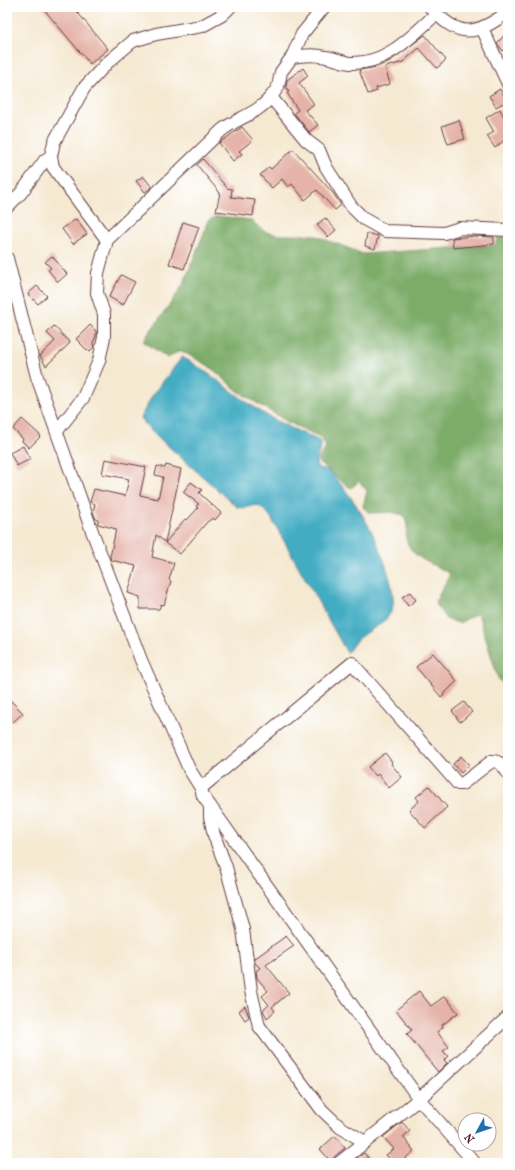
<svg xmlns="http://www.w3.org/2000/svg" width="515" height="1170" font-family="'IM FELL French Canon',serif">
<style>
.forest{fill:#7bac68;stroke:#62664a}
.water{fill:#43acc3;stroke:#466677}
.building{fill:#e5b3a8}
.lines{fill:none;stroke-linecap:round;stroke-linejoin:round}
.minor-casing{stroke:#643d44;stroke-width:14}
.minor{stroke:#fff;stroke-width:12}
</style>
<rect width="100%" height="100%" fill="#fff"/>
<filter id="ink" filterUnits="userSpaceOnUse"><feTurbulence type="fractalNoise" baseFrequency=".025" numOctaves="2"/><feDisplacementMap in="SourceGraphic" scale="8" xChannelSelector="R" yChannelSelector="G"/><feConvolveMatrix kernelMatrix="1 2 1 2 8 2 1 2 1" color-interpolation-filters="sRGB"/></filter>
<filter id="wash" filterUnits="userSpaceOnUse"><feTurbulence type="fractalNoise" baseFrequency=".012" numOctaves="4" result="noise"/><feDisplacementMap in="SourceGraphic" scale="16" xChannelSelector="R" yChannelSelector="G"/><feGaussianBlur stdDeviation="0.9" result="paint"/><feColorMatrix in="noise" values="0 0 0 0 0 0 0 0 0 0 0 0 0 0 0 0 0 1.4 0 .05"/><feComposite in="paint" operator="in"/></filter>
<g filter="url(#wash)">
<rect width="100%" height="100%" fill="#f5e9d2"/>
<!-- forest -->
<path class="forest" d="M 217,216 L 251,220 L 265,232 L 280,235 L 314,235 L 363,254 L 495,245 L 498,237 L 508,238 L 508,690 L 498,678 L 478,613 L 459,623 L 446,619 L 435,602 L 450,574 C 435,564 408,558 406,537 C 406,533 408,530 407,527 C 407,523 405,519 404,515 L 391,512 L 371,513 L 363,507 L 367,491 L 359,481 L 352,488 C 342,485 331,470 319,463 L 318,459 L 326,448 L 322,438 L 288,422 L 260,405 L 238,391 L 209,366 L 180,350 L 168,358 L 143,341 L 173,300 L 184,283 L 209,220 Z"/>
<!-- water -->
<path class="water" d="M 182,357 C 211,373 235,395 263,413 C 282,425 302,432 321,442 C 322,455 312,458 318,468 L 328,470 C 358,501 381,542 391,584 C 393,593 395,604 391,612 C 385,624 369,630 358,639 C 353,643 351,649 347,653 L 270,516 C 253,496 255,511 237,507 L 151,431 L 140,418 L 154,393 Z"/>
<g id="blocks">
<!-- building -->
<g class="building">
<path d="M 42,7 L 73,7 L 108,49 L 90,64 Z"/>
<path d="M 508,32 L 508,46 L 503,51 L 497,43 Z"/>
<path d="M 425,35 L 446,60 L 437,68 L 419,48 L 403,62 L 385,67 L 390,84 L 376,88 L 377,91 L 368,94 L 359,70 L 377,67 L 390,61 Z"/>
<path d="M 303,68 L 308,76 L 299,83 L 314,104 L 305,110 L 318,125 L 309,132 L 294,113 L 298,110 L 287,93 L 289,92 L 286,87 L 287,80 Z"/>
<path d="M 500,89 L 507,101 L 496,107 L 489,96 Z"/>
<path d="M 500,109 L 508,125 L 508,137 L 495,148 L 487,136 L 494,132 L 486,118 Z"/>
<path d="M 459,120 L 465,139 L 448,144 L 442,126 Z"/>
<path d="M 242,127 L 253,140 L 239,151 L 242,154 L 233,161 L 219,143 Z"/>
<path d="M 293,149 L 333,193 L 341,205 L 335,210 L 317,190 L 305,200 L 292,184 L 288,187 L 282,179 L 272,188 L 260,175 L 269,167 L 271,169 Z"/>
<path d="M 203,159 L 227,188 L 232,189 L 231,197 L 255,200 L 253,216 L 216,211 L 220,193 L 197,165 Z"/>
<path d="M 143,176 L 152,187 L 145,192 L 136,181 Z"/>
<path d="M 325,218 L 336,230 L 328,237 L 317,225 Z"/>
<path d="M 76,219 L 87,234 L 73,244 L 62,229 Z"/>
<path d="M 183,222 L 199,227 L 184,269 L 169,264 Z"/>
<path d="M 367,233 L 378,236 L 375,249 L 365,246 Z"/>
<path d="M 474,236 L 494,237 L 494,244 L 453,248 L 452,238 Z"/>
<path d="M 52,256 L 67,274 L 58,282 L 48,270 L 51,268 L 45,262 Z"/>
<path d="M 121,275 L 135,282 L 123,305 L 109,297 Z"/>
<path d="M 37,286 L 47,296 L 38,304 L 28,294 Z"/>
<path d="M 90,325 L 96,331 L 96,336 L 93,343 L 94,347 L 89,352 L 76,339 Z"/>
<path d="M 54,326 L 70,343 L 46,366 L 40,356 L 55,341 L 47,333 Z"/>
<path d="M 22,419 L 41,436 L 29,448 L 22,441 L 23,439 L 13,429 Z"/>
<path d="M 23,446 L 30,459 L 17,466 L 10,453 Z"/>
<path d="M 105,459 L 146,467 L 140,495 L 158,499 L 163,477 L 155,475 L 157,466 L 165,468 L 166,465 L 181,469 L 165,542 L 156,535 L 152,557 L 174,563 L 169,580 L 171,581 L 164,605 L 161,604 L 159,609 L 140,609 L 140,597 L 128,593 L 136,566 L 111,560 L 110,557 L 116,529 L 98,524 L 98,520 L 96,519 L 93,512 L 95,504 L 90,502 L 94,489 L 125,496 L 129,479 L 102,474 Z"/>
<path d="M 191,482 L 202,490 L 199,493 L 221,513 L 215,520 L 213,518 L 207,522 L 180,554 L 165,543 L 185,519 L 187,520 L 198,508 L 196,506 L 199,504 L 183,492 Z"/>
<path d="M 410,592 L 416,600 L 408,606 L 402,597 Z"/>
<path d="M 433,653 L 457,681 L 441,697 L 416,667 Z"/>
<path d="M 7,697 L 23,713 L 13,722 L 7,716 Z"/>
<path d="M 464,702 L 472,712 L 460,722 L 452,711 Z"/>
<path d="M 385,753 L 392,762 L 391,764 L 402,777 L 389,788 L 378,774 L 376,776 L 368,767 Z"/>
<path d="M 461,756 L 469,765 L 461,773 L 453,764 Z"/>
<path d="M 429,786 L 447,807 L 425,828 L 409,810 L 419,801 L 416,797 Z"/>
<path d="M 286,936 L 294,946 L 266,965 L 289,993 L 272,1007 L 275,1011 L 267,1018 L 263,1010 L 269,1005 L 262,996 L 268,991 L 257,978 L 256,971 L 260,968 L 255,963 L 254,959 Z"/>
<path d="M 419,991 L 431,1006 L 445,996 L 458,1013 L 442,1025 L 443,1027 L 437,1032 L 449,1047 L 443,1051 L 448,1056 L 444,1060 L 447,1063 L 438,1072 L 407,1034 L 412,1030 L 396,1010 Z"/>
<path d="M 245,1006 L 249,1017 L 245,1020 L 239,1011 Z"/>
<path d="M 402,1122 L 410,1131 L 403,1137 L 414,1151 L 400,1163 L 393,1163 L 386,1155 L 394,1149 L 383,1137 Z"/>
<path d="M 335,1136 L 345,1148 L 334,1157 L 332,1163 L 320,1149 Z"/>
<path d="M 364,1153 L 368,1158 L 362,1163 L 351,1163 Z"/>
</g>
</g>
</g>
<g filter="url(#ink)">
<use href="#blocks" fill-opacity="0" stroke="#643d44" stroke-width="1"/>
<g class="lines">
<defs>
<g id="minor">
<path d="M 430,7 C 459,39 475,36 508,12"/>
<path d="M 482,28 L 508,84"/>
<path d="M 292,57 C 304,55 314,54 326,57 C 334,58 342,62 350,63 C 386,65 412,36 436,14"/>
<path d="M 271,97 L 278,87 L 281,72 L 292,57 L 302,34 L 324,7"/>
<path d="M 7,207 L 21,193 L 45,160 L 51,156"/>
<path d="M 107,240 L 53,167 L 51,156 L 54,142 L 84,88 L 107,63 L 133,41 L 156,34 L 202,26 L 222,15 L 230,7"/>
<path d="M 7,258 L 37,377 L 92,531 L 141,660 L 189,769 L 201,788 L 203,796 L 419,1099 L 475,1163"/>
<path d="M 57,431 L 83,398 L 99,361 L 104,337 L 104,314 L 97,293 L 98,273 L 107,240 L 222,130 C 238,118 258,113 271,97 L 306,140 L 319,150 L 326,167 L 351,206 L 364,219 L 385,231 L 444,233 L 460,228 L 508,230"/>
<path d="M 201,788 L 352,663 L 458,784 L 462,784 L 492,761 C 500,761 503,766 508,773"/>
<path d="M 210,806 L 210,817 L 214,835 L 226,867 L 243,929 L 251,991 L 259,1026 L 322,1110 L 340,1127 L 365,1142"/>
<path d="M 339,1163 L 419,1099 L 508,1017"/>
</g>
</defs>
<!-- minor casing -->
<use href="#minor" class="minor-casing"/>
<!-- minor -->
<use href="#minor" class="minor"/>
</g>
</g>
<!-- margin -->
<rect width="515" height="1170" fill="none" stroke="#fff" stroke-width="24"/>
<!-- north arrow -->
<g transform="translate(477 1132) rotate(230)"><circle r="19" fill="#ffffff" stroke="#b7a5aa"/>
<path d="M0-3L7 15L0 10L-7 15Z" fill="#1f6fb2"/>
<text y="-6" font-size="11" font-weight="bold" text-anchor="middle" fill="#4a1f2b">N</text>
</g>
</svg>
